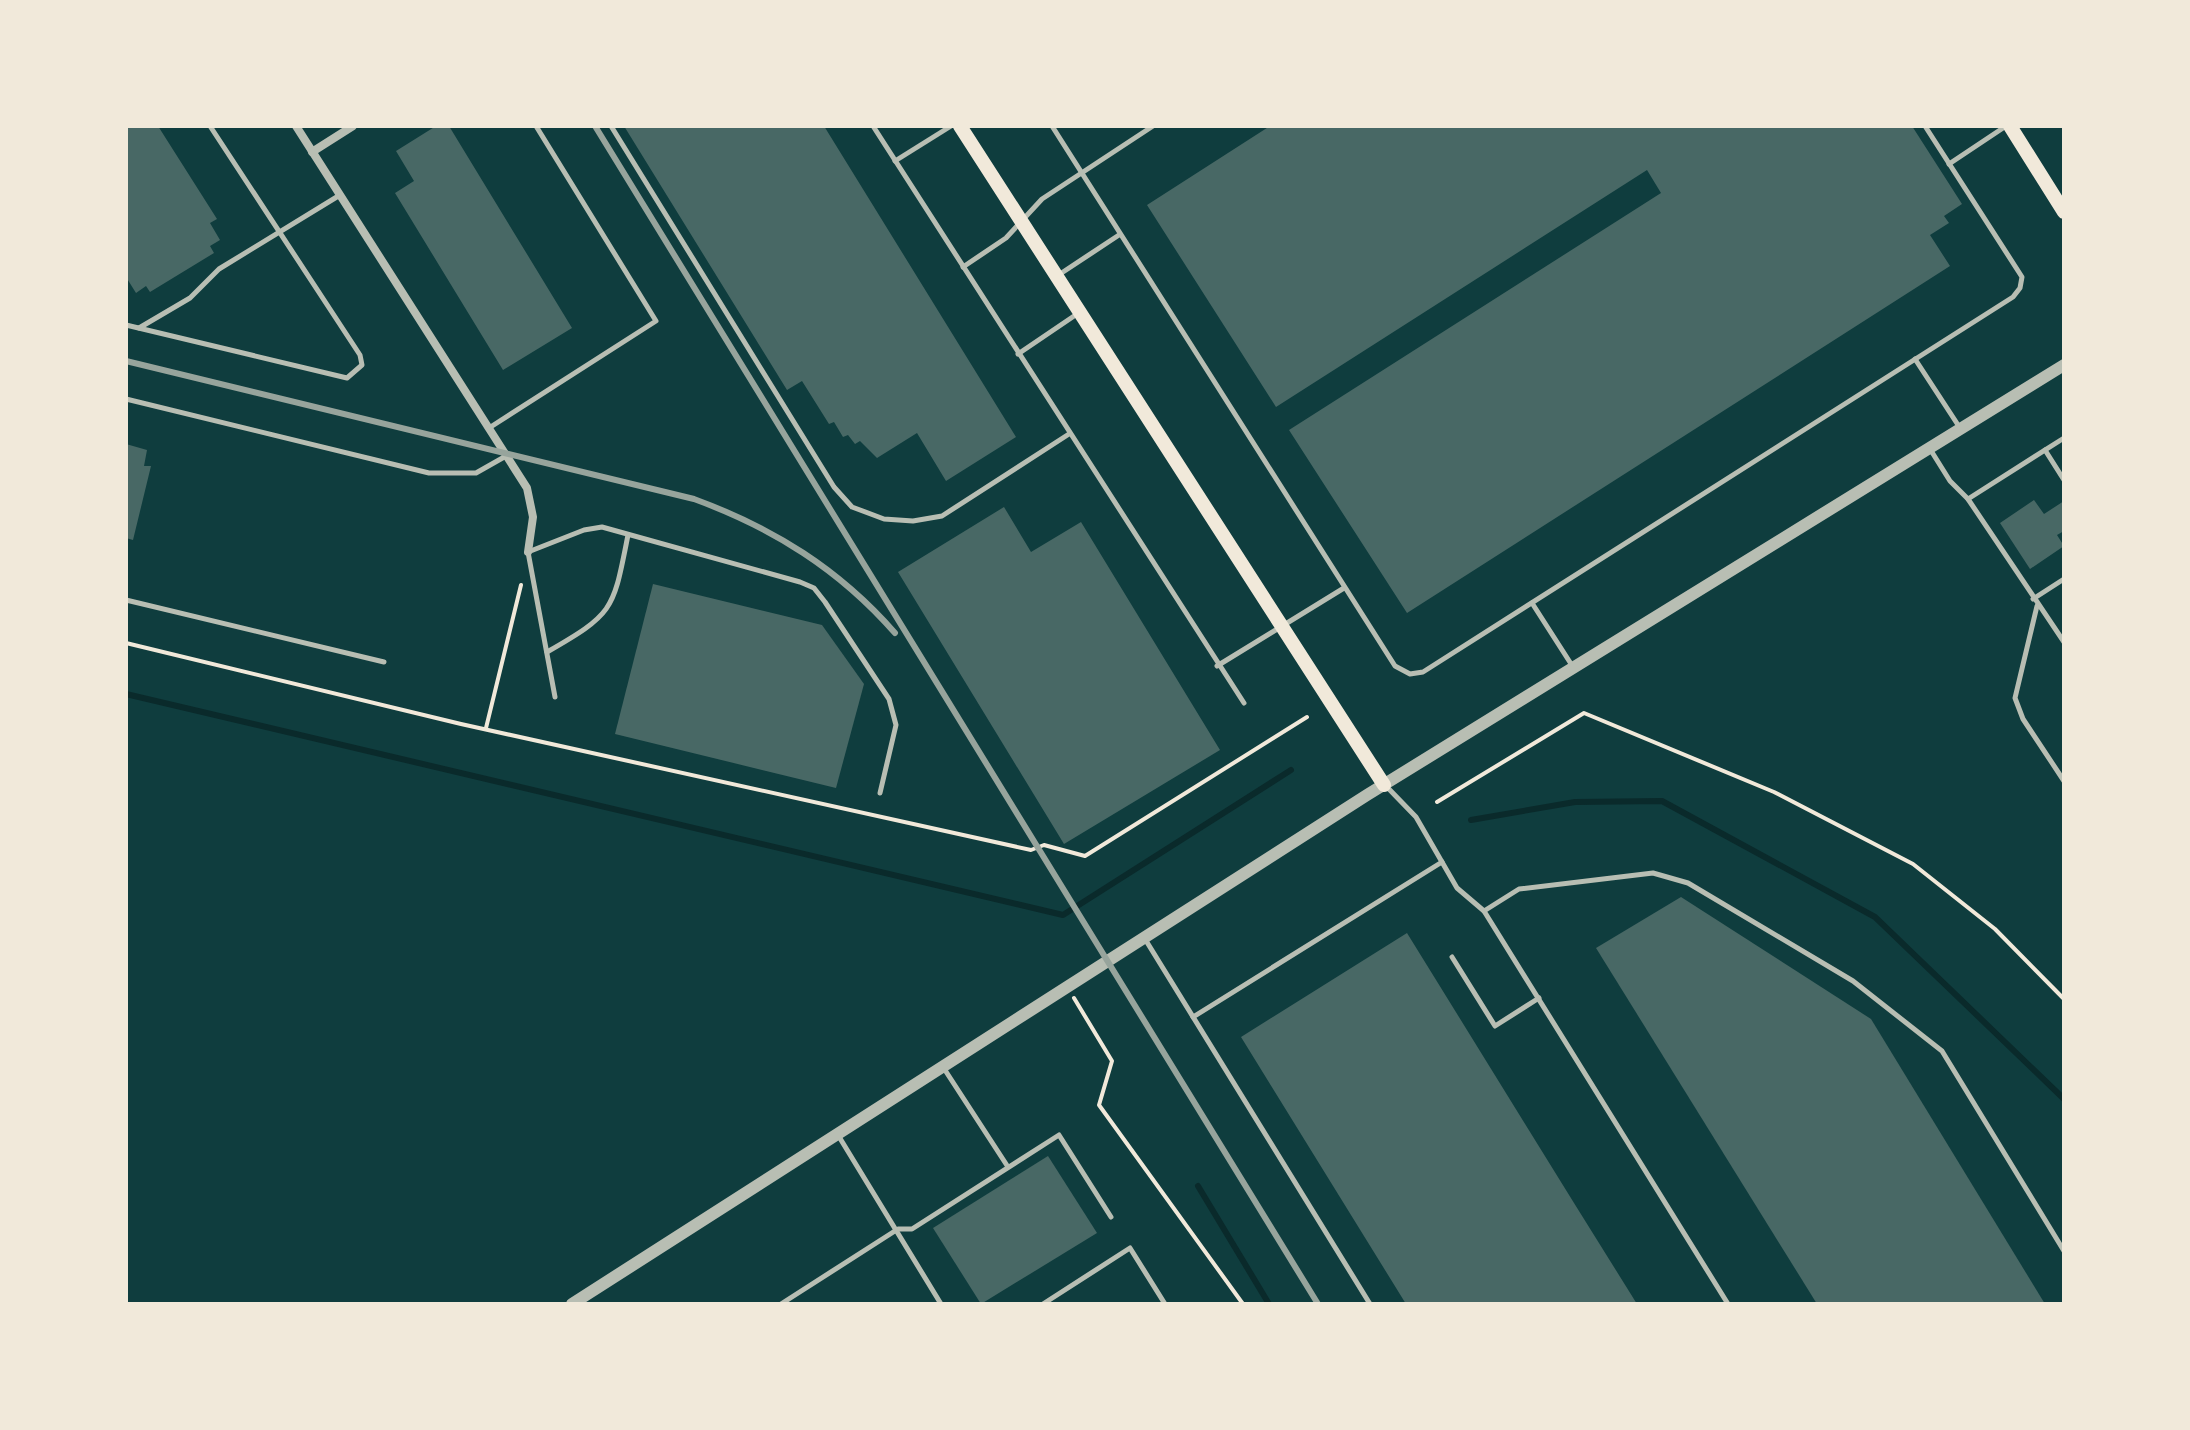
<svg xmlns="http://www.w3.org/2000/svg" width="2190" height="1430" font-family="'DejaVu Sans',sans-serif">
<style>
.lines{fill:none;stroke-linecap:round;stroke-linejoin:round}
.stream{stroke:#0a2a2b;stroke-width:6}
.building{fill:#486865}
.path{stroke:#f1e9da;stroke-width:4}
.service{stroke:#b8beb3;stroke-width:5}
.minor{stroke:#b8beb3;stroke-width:8}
.tertiary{stroke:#b8beb3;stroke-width:12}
.secondary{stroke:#f1e9da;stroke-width:14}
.rail{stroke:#97a49c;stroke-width:6}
</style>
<rect width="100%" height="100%" fill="#0f3d3e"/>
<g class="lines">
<!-- stream -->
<g class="stream">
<path d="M 126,694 L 1063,915 L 1291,770"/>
<path d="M 1471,820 L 1575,802 L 1662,801 L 1875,917 L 2064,1099"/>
<path d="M 1198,1186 L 1269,1304"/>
</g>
</g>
<!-- building -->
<g class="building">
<path d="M 126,126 L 158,126 L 217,219 L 210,223 L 220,240 L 210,246 L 214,253 L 150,292 L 146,286 L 136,293 L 126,277 Z"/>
<path d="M 436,126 L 449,126 L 572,328 L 503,370 L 395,193 L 414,181 L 396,151 Z"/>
<path d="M 624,126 L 824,126 L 1016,437 L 946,481 L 917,433 L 877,458 L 860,441 L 855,444 L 848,435 L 843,437 L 834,422 L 829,424 L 802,381 L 787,390 Z"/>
<path d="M 1270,126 L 1912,126 L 1962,204 L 1944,216 L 1949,223 L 1930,235 L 1950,266 L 1407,613 L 1289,430 L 1661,193 L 1647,170 L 1276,407 L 1147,205 Z"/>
<path d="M 126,444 L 147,450 L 144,466 L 151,466 L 133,540 L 126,538 Z"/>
<path d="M 2034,500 L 2044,514 L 2064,501 L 2064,531 L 2057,535 L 2064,546 L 2030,569 L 2000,523 Z"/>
<path d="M 1004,507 L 1031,552 L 1081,522 L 1220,750 L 1064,844 L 898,572 Z"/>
<path d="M 653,584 L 822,625 L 864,684 L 836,788 L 615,734 Z"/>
<path d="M 1681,897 L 1871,1019 L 2045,1304 L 1817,1304 L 1596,948 Z"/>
<path d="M 1407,933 L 1574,1203 L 1637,1304 L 1406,1304 L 1241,1037 Z"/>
<path d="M 1048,1156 L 1097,1233 L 981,1304 L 933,1228 Z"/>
</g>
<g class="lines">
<!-- path -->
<g class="path">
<path d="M 126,643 L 461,724 L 1031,850 L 1044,845 L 1085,856 L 1307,717"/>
<path d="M 486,728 L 521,585"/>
<path d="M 1437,802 L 1584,713 L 1774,792 L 1913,864 L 1995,929 L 2064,999"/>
<path d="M 1074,998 L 1112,1061 L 1099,1105 L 1243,1304"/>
</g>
<!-- service -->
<g class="service">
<path d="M 611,126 L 834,487 L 852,507 L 884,519 L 913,521 L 942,516 L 1069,434"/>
<path d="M 873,126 L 1244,703"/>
<path d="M 1052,126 L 1395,666 L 1410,674 L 1423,672 L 2013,297 L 2020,288 L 2022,277 L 1925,126"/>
<path d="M 895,161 L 951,126"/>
<path d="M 1949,164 L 2006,126"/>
<path d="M 963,267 L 1006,238 L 1042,199 L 1153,126"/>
<path d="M 1060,274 L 1119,235"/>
<path d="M 126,325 L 347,378 L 362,365 L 360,355 L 210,126"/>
<path d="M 139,328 L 190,298 L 219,269 L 340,195"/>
<path d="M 1018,354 L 1077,314"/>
<path d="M 1915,359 L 1960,428"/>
<path d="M 126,399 L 429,473 L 476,473 L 506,456"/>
<path d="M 489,428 L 656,321 L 536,126"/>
<path d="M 2064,438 L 1968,499 L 2064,642"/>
<path d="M 1930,449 L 1950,481 L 1968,499"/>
<path d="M 2045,450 L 2064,480"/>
<path d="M 2033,599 L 2064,579"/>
<path d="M 126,600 L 384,662"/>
<path d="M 1532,603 L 1573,667"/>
<path d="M 2037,606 L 2015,698 L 2023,719 L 2064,781"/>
<path d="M 547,652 C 615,613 613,610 628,535"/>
<path d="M 1217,666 L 1344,588"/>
<path d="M 555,697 L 528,552 L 584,530 L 602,527 L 800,582 L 814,588 L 825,602 L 889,699 L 896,725 L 880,793"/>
<path d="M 1386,786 L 1416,817 L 1457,888 L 1484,911 L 1728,1304"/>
<path d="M 1484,911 L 1519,889 L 1653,873 L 1688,883 L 1853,981 L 1942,1051 L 2064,1251"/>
<path d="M 1145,939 L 1370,1304"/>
<path d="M 1452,957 L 1495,1026 L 1539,998"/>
<path d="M 1193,1017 L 1442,862"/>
<path d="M 943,1067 L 1008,1167"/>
<path d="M 838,1135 L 941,1304"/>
<path d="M 781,1304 L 898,1229 L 912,1229 L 1059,1135 L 1111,1217"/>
<path d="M 1043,1304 L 1130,1248 L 1165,1304"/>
</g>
<!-- minor -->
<g class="minor">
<path d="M 296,126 L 527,488 L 533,517 L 528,552"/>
<path d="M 312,152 L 353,126"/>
</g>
<!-- tertiary -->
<path class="tertiary" d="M 572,1304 L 1367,795 L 2064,365"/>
<!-- secondary -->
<g class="secondary">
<path d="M 960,126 L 1384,785"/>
<path d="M 2010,126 L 2064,212"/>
</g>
<!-- rail -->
<g class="rail">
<path d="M 595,126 L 1318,1304"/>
<path d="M 126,361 L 694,499 C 773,528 839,569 895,633"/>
</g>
</g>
<!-- border -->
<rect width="2190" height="1430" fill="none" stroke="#f1e9da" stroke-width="256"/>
</svg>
